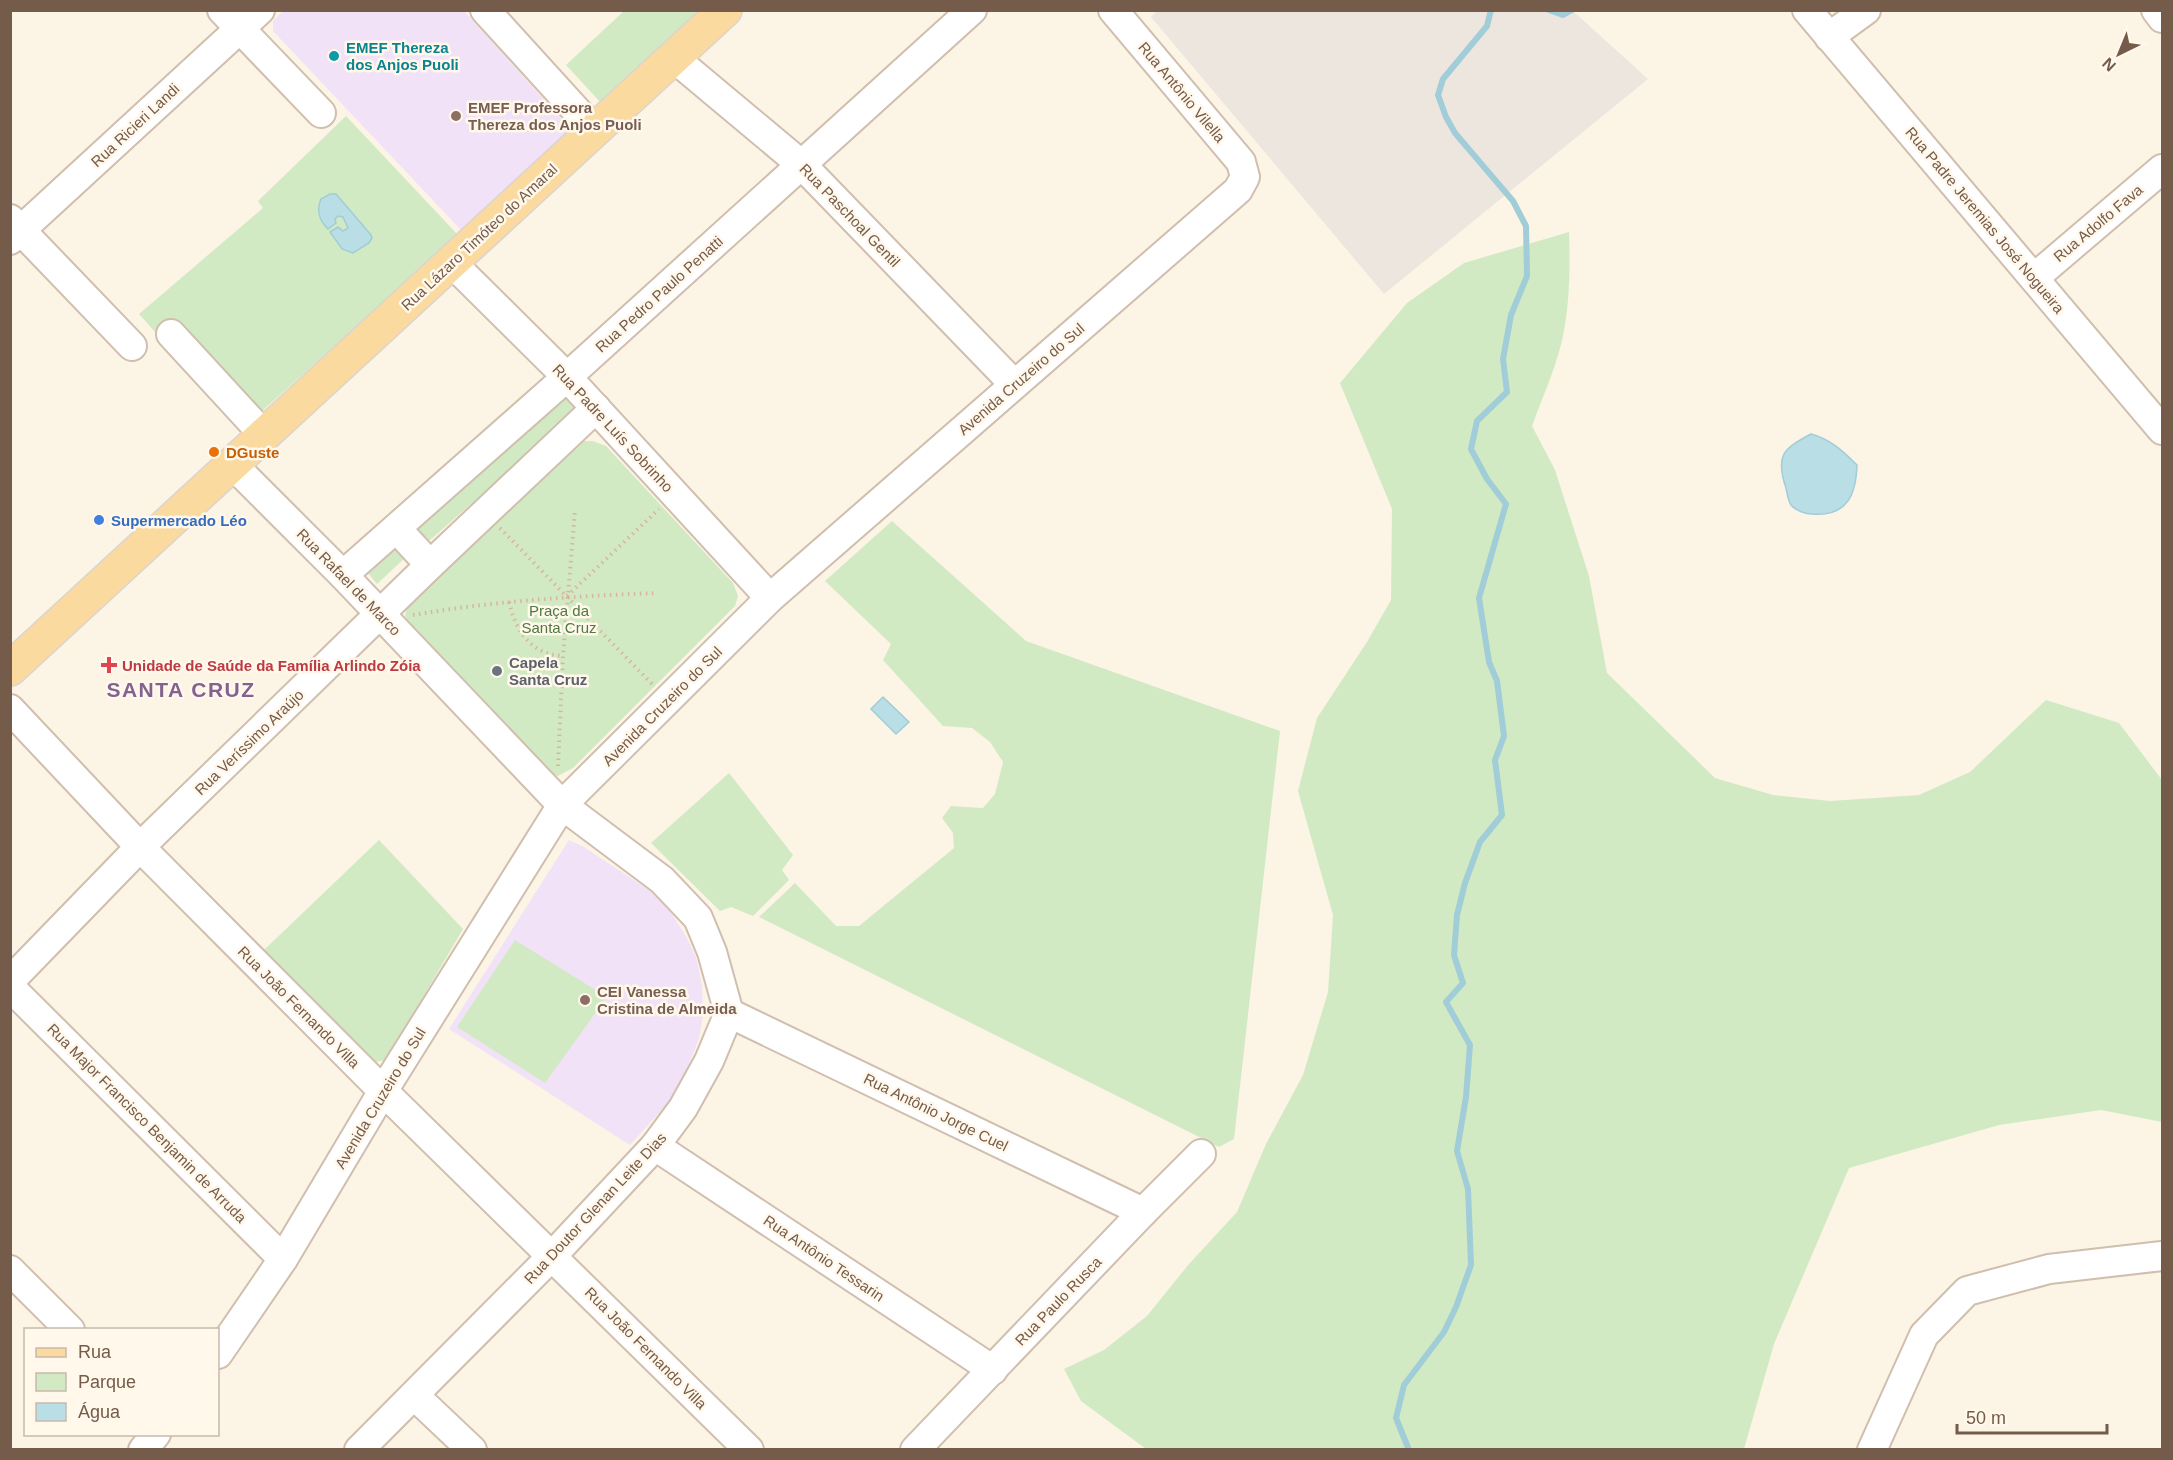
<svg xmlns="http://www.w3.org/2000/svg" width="2173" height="1460" font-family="Helvetica,sans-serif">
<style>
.industrial{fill:#ece6df}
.education{fill:#f1e2f8}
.green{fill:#d2eac3}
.water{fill:#badee5;stroke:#a0cdd7;stroke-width:1.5}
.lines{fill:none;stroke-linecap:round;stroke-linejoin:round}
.stream{stroke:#a0cdd7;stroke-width:6}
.minor-casing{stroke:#d0beae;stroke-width:32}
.major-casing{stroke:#dbd4d0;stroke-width:36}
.path{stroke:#d6b6a0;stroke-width:4;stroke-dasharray:1.5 4.5;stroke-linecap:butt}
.minor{stroke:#fff;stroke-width:28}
.major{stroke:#fada9e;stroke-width:33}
.culture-dot{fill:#0f9aa8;stroke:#fff8eb;stroke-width:2}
.education-dot{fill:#8d6e63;stroke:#fff8eb;stroke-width:2}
.food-dot{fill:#e8710a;stroke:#fff8eb;stroke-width:2}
.shop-dot{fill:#3f7fe0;stroke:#fff8eb;stroke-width:2}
.health-dot{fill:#e0444e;stroke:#fff8eb;stroke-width:2}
.worship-dot{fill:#6b7280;stroke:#fff8eb;stroke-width:2}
.labels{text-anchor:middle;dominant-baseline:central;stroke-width:5;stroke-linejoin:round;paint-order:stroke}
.culture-label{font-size:15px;font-weight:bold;fill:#0d838f;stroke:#fff8eb;text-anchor:start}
.street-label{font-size:15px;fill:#755b4a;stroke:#fff8eb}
.education-label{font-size:15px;font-weight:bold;fill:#785e54;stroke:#fff8eb;text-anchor:start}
.food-label{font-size:15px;font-weight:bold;fill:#c56008;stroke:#fff8eb;text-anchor:start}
.shop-label{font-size:15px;font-weight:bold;fill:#366cbe;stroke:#fff8eb;text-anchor:start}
.park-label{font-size:15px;fill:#517a42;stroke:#fff8eb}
.worship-label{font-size:15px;font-weight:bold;fill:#5b616d;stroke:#fff8eb;text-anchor:start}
.health-label{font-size:15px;font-weight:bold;fill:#be3a42;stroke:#fff8eb;text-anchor:start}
.district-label{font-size:21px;font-weight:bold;letter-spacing:1.5px;fill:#836291;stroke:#fff8eb}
</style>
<rect width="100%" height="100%" fill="#fcf4e5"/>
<!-- industrial -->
<path class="industrial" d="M 1157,11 L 1573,11 L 1648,79 L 1384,294 L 1151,17 Z"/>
<!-- education -->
<g class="education">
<path d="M 283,11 L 464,11 L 568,126 L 566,139 L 462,231 L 273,31 L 273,21 Z"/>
<path d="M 569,840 L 584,847 L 655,894 L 669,909 L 687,938 L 696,957 L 702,985 L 703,1015 L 699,1038 L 682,1083 L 669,1102 L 630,1145 L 449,1029 Z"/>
</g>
<!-- green -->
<g class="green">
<path d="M 624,11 L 703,11 L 603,105 L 566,65 Z"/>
<path d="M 346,116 L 458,235 L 242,429 L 139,314 L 263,208 L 258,201 Z"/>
<path d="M 1569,232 C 1570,263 1570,295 1565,325 C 1560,359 1544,393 1532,426 L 1555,470 L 1589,576 L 1607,673 L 1715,778 L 1773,795 L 1830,801 L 1919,795 L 1970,772 L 2046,700 L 2119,723 L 2162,780 L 2162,1122 L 2101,1110 L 1999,1125 L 1849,1168 L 1774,1344 L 1744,1449 L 1146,1449 L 1081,1401 L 1064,1369 L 1104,1350 L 1147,1316 L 1189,1264 L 1237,1212 L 1266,1144 L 1303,1075 L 1328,992 L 1333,915 L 1298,791 L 1317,718 L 1367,642 L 1391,600 L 1392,509 L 1340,383 L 1407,303 L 1464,263 Z"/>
<path d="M 565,398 L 577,411 L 429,541 L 424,542 L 416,530 Z"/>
<path d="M 579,441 L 593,441 L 606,446 L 733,583 L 738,596 L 735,606 L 573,768 L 558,776 L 541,770 L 411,629 L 405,616 L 408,604 Z"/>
<path d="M 892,521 L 1026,641 L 1280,731 L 1234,1139 L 1219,1147 L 759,917 L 795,883 L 836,926 L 859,926 L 954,848 L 953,833 L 942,818 L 951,806 L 983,808 L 995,794 L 1003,762 L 990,742 L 972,728 L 943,726 L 883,660 L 891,644 L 825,581 Z"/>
<path d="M 398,544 L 408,555 L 377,584 L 368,573 Z"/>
<path d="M 729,773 L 793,855 L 782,870 L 789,880 L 753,916 L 731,907 L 720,911 L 651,843 Z"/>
<path d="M 379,840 L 463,929 L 386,1060 L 375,1062 L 263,951 Z"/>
<path d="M 515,940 L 607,997 L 545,1083 L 457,1027 Z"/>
</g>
<!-- water -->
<g class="water">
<path d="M 330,194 L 336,194 L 371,235 L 372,238 L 369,243 L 353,253 L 342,249 L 330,232 L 338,227 L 343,231 L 348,228 L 343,217 L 338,216 L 335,219 L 336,223 L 328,229 C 319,220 316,211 321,199 Z"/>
<path d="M 1811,434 C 1830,439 1843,451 1857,465 C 1856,495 1847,517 1812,514 C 1806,514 1796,511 1791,505 C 1788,501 1787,492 1786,488 C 1775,455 1783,449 1811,434 Z"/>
<path d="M 883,697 L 909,722 L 896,734 L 871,709 Z"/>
</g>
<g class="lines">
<!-- stream -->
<g class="stream">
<path d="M 1549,10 L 1563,15 L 1572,10"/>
<path d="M 1409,1450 L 1396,1418 L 1404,1385 L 1444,1332 L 1456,1307 L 1471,1265 L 1468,1189 L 1457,1151 L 1466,1097 L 1470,1045 L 1446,1002 L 1463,983 L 1454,955 L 1457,915 L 1465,883 L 1480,842 L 1502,815 L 1495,760 L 1504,736 L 1497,681 L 1489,662 L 1479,598 L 1506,504 L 1487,479 L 1471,449 L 1477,421 L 1507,392 L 1503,359 L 1511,315 L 1527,276 L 1526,226 L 1513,201 L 1455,133 L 1446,117 L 1438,95 L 1443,79 L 1487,26 L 1491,10"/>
</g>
<defs>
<g id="minor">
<path d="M 222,10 L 321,113"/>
<path d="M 485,10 L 595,131"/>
<path d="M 1807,10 L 2162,430"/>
<path d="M 2156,10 L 2162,18"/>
<path d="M 1829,37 L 1866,10"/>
<path d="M 674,58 L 802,165 L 1014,384"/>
<path d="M 10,219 L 132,346"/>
<path d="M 10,240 L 260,10"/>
<path d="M 451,262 L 567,377 L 770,598"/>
<path d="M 2034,278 L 2162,169"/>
<path d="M 171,334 L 264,435"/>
<path d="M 233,465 L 343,575 L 562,805 L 662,880 L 698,918 L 712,952 L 729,1013 L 709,1061 L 683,1108 L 655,1146 L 552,1256 L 359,1450"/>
<path d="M 397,529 L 430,565"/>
<path d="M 343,575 L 567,377 L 972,10"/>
<path d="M 10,709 L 140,847 L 383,1091 L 749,1450"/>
<path d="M 10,981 L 140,847 L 430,565 L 596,408"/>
<path d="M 10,987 L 283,1259"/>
<path d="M 729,1013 L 1143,1212"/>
<path d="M 655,1146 L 993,1370"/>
<path d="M 10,1270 L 70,1330"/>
<path d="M 218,1354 L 283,1259 L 383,1091 L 562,805 L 770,598 L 1238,190 L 1245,177 L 1241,162 L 1113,10"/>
<path d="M 415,1396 L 472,1450"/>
<path d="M 143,1450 L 156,1434"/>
<path d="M 915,1450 L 1143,1212 L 1201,1154"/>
<path d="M 1872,1450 L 1924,1335 L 1967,1291 L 2049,1269 L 2162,1256"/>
</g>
<path id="major" d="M 10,669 L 725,10"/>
</defs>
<!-- minor casing -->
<use href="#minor" class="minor-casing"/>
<!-- major casing -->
<use href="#major" class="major-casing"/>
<!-- path -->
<g class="path">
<path d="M 500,528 L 652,684"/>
<path d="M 567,596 L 659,509"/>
<path d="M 509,602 C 516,631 530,654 563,656"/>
<path d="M 413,615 C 494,601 575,596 657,593"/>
<path d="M 558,766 L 563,656 L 575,510"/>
</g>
<!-- minor -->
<use href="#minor" class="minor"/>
<!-- major -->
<use href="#major" class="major"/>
</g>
<!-- markers -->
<circle class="culture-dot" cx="334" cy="56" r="6"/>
<g class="education-dot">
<circle cx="456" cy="116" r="6"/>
<circle cx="585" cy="1000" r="6"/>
</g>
<circle class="food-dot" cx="214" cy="452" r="6"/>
<circle class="shop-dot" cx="99" cy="520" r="6"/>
<path class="health-dot" d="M106 656h6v6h6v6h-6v6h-6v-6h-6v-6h6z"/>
<circle class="worship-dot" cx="497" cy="671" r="6"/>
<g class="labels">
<!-- culture labels -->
<g class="culture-label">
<text x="346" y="47">EMEF Thereza<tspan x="346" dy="17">dos Anjos Puoli</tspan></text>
</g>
<!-- street labels -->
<g class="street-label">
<text transform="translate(1182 92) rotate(50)">Rua Antônio Vilella</text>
<text transform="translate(135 125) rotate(-43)">Rua Ricieri Landi</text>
<text transform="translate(850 215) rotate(46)">Rua Paschoal Gentil</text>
<text transform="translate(1985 220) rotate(50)">Rua Padre Jeremias José Nogueira</text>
<text transform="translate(2098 223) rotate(-40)">Rua Adolfo Fava</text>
<text transform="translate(479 237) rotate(-43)">Rua Lázaro Timóteo do Amaral</text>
<text transform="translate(659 294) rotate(-42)">Rua Pedro Paulo Penatti</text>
<text transform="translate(1021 379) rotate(-41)">Avenida Cruzeiro do Sul</text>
<text transform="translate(613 428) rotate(47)">Rua Padre Luís Sobrinho</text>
<text transform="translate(349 582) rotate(46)">Rua Rafael de Marco</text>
<text transform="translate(662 706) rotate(-45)">Avenida Cruzeiro do Sul</text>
<text transform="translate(249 742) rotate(-44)">Rua Veríssimo Araújo</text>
<text transform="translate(299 1007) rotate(45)">Rua João Fernando Villa</text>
<text transform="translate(380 1098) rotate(-59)">Avenida Cruzeiro do Sul</text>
<text transform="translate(936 1112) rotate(26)">Rua Antônio Jorge Cuel</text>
<text transform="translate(147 1123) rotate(45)">Rua Major Francisco Benjamin de Arruda</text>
<text transform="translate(595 1208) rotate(-47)">Rua Doutor Glenan Leite Dias</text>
<text transform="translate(824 1258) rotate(34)">Rua Antônio Tessarin</text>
<text transform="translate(1058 1301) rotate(-46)">Rua Paulo Rusca</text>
<text transform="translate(646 1348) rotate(45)">Rua João Fernando Villa</text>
</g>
<!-- education labels -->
<g class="education-label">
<text x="468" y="107">EMEF Professora<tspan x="468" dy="17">Thereza dos Anjos Puoli</tspan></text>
<text x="597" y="991">CEI Vanessa<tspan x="597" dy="17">Cristina de Almeida</tspan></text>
</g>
<!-- food labels -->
<g class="food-label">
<text x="226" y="452">DGuste</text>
</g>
<!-- shop labels -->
<g class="shop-label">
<text x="111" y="520">Supermercado Léo</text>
</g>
<!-- park labels -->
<g class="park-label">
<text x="559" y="610">Praça da<tspan x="559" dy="17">Santa Cruz</tspan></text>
</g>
<!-- worship labels -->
<g class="worship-label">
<text x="509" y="662">Capela<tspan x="509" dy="17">Santa Cruz</tspan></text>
</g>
<!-- health labels -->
<g class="health-label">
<text x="122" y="665">Unidade de Saúde da Família Arlindo Zóia</text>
</g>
<!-- district labels -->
<g class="district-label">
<text x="181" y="689">SANTA CRUZ</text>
</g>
</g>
<!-- border -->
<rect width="2173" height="1460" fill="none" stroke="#755b4a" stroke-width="24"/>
<!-- legend -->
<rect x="24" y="1328" width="195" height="108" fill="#fff8eb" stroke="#c8b9ab" stroke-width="1.5"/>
<rect x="36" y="1348" width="30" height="9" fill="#fada9e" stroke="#c8b9ab" stroke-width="1.5"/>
<text x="78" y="1358" font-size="18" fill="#755b4a">Rua</text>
<rect x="36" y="1373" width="30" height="18" fill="#d2eac3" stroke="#c8b9ab" stroke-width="1.5"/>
<text x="78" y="1388" font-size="18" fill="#755b4a">Parque</text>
<rect x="36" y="1403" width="30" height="18" fill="#badee5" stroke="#c8b9ab" stroke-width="1.5"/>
<text x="78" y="1418" font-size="18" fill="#755b4a">Água</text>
<!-- north arrow -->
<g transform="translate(2119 54) rotate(223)" stroke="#fff8eb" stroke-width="4.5" paint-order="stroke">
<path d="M0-4.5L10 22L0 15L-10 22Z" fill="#755b4a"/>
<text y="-9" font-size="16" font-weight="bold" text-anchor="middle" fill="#755b4a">N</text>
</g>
<!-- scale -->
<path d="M1957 1424v9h150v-9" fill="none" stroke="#755b4a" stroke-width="3"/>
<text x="1966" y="1424" font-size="18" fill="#755b4a" stroke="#fff8eb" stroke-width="4.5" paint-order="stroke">50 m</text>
</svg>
